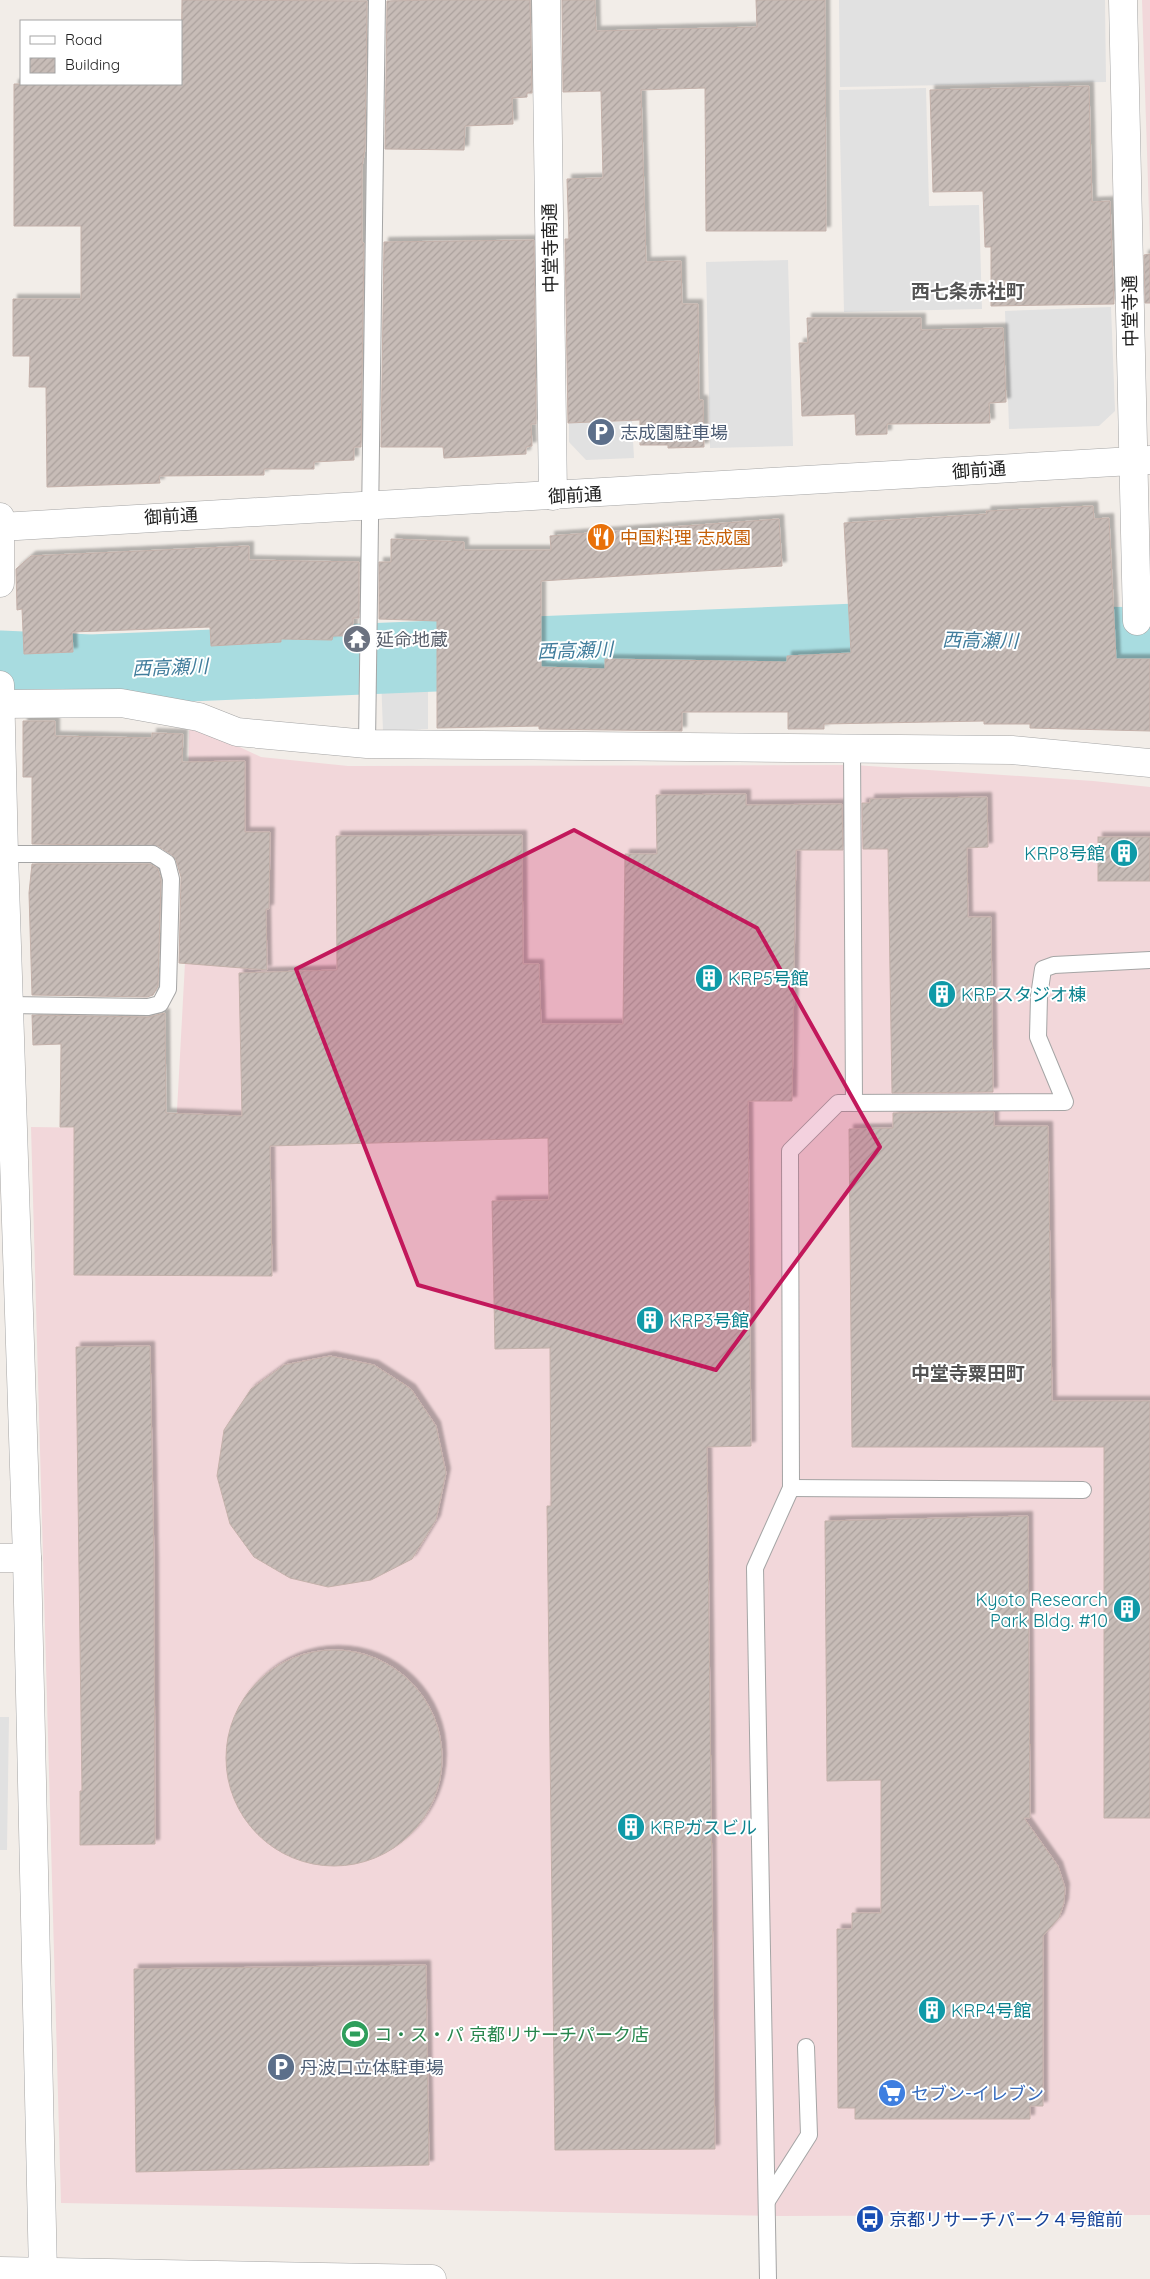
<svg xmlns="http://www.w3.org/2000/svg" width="1150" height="2279" font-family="Quicksand,'Noto Sans JP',sans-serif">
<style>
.commercial{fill:#f2d7da}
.parking{fill:#e1e1e1}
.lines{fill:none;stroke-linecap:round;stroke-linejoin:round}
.river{stroke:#a8dce0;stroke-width:71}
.building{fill:url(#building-hatch);stroke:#c4b1aa;filter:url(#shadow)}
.service-casing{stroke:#a5a5a5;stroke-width:18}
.minor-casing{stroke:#a5a5a5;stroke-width:29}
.tertiary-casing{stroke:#a5a5a5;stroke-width:29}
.service{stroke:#fff;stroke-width:16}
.minor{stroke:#fff;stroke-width:28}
.tertiary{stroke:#fff;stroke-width:28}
.marked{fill:#c2185b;fill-opacity:0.2;stroke:#c2185b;stroke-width:4;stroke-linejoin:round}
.labels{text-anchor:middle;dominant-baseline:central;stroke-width:4;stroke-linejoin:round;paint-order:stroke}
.street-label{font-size:18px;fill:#212121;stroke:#fff}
.service-label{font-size:18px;fill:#4e5e75;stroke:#fff;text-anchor:start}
.food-label{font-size:18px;fill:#c56008;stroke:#fff;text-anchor:start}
.worship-label{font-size:18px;fill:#5b616d;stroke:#fff;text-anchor:start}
.culture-label{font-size:18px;fill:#0d838f;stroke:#fff;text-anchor:start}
.leisure-label{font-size:18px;fill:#27864d;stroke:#fff;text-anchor:start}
.shop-label{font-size:18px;fill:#366cbe;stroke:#fff;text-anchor:start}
.transit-label{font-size:18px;fill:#164399;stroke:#fff;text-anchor:start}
.neighbourhood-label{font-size:19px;font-weight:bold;fill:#545454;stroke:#fff}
.water-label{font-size:19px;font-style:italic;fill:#417d9c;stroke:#fff}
</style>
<defs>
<pattern id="building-hatch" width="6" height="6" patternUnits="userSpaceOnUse" patternTransform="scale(1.25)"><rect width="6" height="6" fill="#c7bcb7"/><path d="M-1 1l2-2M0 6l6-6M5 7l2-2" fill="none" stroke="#aba19d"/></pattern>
<filter id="shadow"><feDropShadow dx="4.5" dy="-4.5" stdDeviation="1" flood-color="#0004"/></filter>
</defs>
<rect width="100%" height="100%" fill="#f2ede8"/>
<!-- commercial -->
<g class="commercial">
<path d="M 1142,0 L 1150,0 L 1150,243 Z"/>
<path d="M 189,723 L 261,757 L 348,766 L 854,765 L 1093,781 L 1150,787 L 1150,2215 L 778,2216 L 61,2203 L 31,1127 L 176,1129 L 187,926 Z"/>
</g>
<!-- parking -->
<g class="parking">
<path d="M 839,0 L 1105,0 L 1106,82 L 840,87 Z"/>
<path d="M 926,88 L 929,206 L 979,205 L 982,309 L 844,312 L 839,90 Z"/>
<path d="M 788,260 L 793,446 L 710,448 L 706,262 Z"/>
<path d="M 1111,307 L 1115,411 L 1099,426 L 1009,429 L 1005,311 Z"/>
<path d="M 632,421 L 634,458 L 586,460 L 569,442 L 569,423 Z"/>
<path d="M 428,670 L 428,729 L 383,732 L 381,675 Z"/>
<path d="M 0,1717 L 9,1717 L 7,1850 L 0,1850 Z"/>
</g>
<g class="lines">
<!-- river -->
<path class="river" d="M 0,666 L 91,670 L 883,638 L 1150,643"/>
</g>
<!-- building -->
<g class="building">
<path d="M 182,0 L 367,1 L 365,149 L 362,167 L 362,243 L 364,243 L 361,447 L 354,447 L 354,460 L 314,462 L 314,469 L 264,469 L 264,475 L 159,476 L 160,483 L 47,487 L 46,387 L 29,387 L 30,356 L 13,356 L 13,299 L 81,299 L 81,226 L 14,226 L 14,84 L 181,84 Z"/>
<path d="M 438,0 L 530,0 L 532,93 L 527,93 L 527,97 L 512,98 L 513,124 L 465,126 L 464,150 L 385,149 L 387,1 Z"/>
<path d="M 562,0 L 595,0 L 596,31 L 757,27 L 756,0 L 825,0 L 826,231 L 706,231 L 705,88 L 641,90 L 646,262 L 681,261 L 682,304 L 698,304 L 699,400 L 703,400 L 704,447 L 668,448 L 668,445 L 640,445 L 640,420 L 568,423 L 565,239 L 569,239 L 567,179 L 603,178 L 601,91 L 563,92 Z"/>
<path d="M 1089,86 L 1092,202 L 1110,201 L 1114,304 L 991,306 L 991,247 L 985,247 L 983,191 L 933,192 L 930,90 Z"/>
<path d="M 534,240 L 536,424 L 531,424 L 532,446 L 526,447 L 526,454 L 444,458 L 443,447 L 381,447 L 384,242 Z"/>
<path d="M 1150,254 L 1150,303 L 1145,303 L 1144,255 Z"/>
<path d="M 807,318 L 921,318 L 921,330 L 1003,328 L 1006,402 L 989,403 L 990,423 L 887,424 L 887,434 L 856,435 L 855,414 L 802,416 L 799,343 L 808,343 Z"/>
<path d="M 1093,506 L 1094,519 L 1109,518 L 1116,659 L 1150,659 L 1150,731 L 1030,728 L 1030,724 L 984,724 L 984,721 L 824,724 L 824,729 L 788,729 L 788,712 L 682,712 L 682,731 L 539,729 L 539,726 L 437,728 L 437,621 L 379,619 L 379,562 L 391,562 L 391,539 L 464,542 L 464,550 L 551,550 L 550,536 L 779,519 L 782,566 L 541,581 L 541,667 L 605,669 L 605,659 L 787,662 L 787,656 L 851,653 L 844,523 L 987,514 L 986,511 Z"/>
<path d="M 249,546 L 249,560 L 359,562 L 359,618 L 353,618 L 353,636 L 333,636 L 332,640 L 281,639 L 281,642 L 211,646 L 210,627 L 72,632 L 73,652 L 24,654 L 22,609 L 17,610 L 16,569 L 31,556 Z"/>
<path d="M 23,721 L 55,721 L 55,736 L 152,738 L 152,733 L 183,734 L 182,762 L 245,761 L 245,832 L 270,832 L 269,909 L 266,909 L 267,970 L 179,963 L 181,877 L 176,860 L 172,855 L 158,846 L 32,844 L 32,777 L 23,777 Z"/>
<path d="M 746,794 L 746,805 L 842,804 L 843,850 L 796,850 L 792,1101 L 748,1101 L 751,1446 L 707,1447 L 715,2149 L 555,2150 L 547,1506 L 551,1506 L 550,1348 L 495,1349 L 492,1201 L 549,1200 L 548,1138 L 270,1146 L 272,1276 L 74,1275 L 74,1127 L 60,1127 L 61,1044 L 33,1045 L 32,1015 L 148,1017 L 165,1013 L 166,1113 L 242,1116 L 239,973 L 337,970 L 336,836 L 522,835 L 523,964 L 539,964 L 541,1024 L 623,1024 L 625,854 L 657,854 L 656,795 Z"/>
<path d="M 987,797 L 988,847 L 967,848 L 968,917 L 991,917 L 993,1092 L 892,1093 L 888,849 L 863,849 L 862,803 L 870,803 L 870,799 Z"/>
<rect x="1098" y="837" width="52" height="44"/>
<path d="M 32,864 L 150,864 L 158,869 L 161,880 L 158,986 L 153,995 L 147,997 L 32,995 L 29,893 Z"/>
<path d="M 994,1112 L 994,1126 L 1048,1126 L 1052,1401 L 1150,1401 L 1150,1818 L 1104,1818 L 1104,1447 L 852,1447 L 849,1129 L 893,1128 L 893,1113 Z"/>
<path d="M 150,1346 L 154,1561 L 155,1844 L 80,1845 L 80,1791 L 82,1791 L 76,1347 Z"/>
<path d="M 330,1356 L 374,1365 L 411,1389 L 436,1426 L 446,1473 L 436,1520 L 412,1559 L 371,1580 L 328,1587 L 290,1578 L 254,1557 L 230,1524 L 217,1476 L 224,1430 L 251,1389 L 284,1365 Z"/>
<path d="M 1028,1516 L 1030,1818 L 1024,1818 L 1058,1866 L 1065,1888 L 1064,1903 L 1059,1918 L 1043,1936 L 1043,2106 L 1030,2106 L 1030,2119 L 855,2119 L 855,2108 L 838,2108 L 837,1929 L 852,1929 L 852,1913 L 881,1913 L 881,1780 L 827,1781 L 825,1521 Z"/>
<circle cx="334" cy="1758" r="108"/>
<path d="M 426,1965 L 429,2165 L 136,2172 L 134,1969 Z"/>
</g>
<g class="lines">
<defs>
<g id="service">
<path d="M 367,744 L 377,0"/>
<path d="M 852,748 L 854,1103"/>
<path d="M 4,854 L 153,854 L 167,863 L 171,879 L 168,989 L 160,1004 L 148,1007 L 8,1005"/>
<path d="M 791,1488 L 1083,1490"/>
<path d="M 767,2201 L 809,2135 L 806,2047"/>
<path d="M 768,2279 L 755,1568 L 791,1488 L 790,1151 L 838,1103 L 1065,1102 L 1038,1037 L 1039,996 L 1043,969 L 1054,965 L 1150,960"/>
</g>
<g id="minor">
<path d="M 546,0 L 553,496"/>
<path d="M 1123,0 L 1137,621"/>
<path d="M 0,517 L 0,583"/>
<path d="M 0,685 L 4,854 L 27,1558 L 43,2274"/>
<path d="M 0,704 L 121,703 L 199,717 L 237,732 L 367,744 L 1012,750 L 1150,763"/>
<path d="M 0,1558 L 27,1558"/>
</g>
<g id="tertiary">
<path d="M 0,527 L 1150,460"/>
<path d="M 0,2271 L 432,2279"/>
</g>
</defs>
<!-- service casing -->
<use href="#service" class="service-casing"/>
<!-- minor casing -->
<use href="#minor" class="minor-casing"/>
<!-- tertiary casing -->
<use href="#tertiary" class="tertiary-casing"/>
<!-- service -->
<use href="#service" class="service"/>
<!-- minor -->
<use href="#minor" class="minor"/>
<!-- tertiary -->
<use href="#tertiary" class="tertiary"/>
</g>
<!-- marked area -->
<path class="marked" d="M 574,830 L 757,928 L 880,1147 L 716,1370 L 418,1285 L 296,969 Z"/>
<!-- icons -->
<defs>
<symbol id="parking-disc" viewBox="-11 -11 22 22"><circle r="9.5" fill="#5c6f8a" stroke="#fff"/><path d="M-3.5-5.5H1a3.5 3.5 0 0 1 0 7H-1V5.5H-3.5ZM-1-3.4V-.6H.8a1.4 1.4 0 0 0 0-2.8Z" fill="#fff"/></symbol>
<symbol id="restaurant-disc" viewBox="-11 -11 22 22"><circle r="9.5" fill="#e8710a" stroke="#fff"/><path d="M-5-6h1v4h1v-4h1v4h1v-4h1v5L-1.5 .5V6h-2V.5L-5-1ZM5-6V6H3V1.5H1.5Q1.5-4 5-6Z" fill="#fff"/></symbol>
<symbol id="temple-disc" viewBox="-11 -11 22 22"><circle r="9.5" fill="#6b7280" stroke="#fff"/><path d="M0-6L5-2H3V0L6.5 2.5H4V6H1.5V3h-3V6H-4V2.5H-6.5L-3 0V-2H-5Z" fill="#fff"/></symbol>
<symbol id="building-disc" viewBox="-11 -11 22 22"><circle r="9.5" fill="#0f9aa8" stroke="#fff"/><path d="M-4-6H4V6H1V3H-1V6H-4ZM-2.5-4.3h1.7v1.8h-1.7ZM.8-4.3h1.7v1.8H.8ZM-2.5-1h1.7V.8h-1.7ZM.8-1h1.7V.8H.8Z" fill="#fff"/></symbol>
<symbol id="stadium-disc" viewBox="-11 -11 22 22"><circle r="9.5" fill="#2e9e5b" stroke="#fff"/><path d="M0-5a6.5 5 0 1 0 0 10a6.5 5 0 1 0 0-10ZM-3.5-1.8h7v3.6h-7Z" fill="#fff"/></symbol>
<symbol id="supermarket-disc" viewBox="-11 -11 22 22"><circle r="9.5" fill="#3f7fe0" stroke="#fff"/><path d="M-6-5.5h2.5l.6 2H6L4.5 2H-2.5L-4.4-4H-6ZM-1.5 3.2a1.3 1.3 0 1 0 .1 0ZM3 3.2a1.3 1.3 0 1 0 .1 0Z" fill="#fff"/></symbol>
<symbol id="bus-disc" viewBox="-11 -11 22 22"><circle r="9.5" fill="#1a4fb4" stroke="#fff"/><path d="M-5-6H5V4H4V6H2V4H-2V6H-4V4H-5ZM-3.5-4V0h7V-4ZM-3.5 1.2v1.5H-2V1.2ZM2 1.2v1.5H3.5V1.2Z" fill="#fff"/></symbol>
</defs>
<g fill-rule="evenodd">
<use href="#parking-disc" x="585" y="416" width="32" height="32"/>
<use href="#restaurant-disc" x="585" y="521" width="32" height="32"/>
<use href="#temple-disc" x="341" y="623" width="32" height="32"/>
<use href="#building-disc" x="1108" y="837" width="32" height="32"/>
<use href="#building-disc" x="693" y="962" width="32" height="32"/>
<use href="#building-disc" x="926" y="978" width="32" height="32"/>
<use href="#building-disc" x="634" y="1304" width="32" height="32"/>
<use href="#building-disc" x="1111" y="1593" width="32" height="32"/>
<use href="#building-disc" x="615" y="1811" width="32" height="32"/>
<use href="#building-disc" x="916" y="1994" width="32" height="32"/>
<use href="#stadium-disc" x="339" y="2018" width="32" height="32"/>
<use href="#parking-disc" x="265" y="2051" width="32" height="32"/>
<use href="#supermarket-disc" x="876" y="2077" width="32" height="32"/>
<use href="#bus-disc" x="854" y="2203" width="32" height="32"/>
</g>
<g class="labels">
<!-- street labels -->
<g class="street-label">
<text transform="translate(550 248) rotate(-91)">中堂寺南通</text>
<text transform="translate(1130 311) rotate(-91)">中堂寺通</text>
<text transform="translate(979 470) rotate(-4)">御前通</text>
<text transform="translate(575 495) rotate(-3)">御前通</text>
<text transform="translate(171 516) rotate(-3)">御前通</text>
</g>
<!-- service labels -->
<g class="service-label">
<text x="620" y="432">志成園駐車場</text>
<text x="300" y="2067">丹波口立体駐車場</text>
</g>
<!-- food labels -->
<g class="food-label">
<text x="620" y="537">中国料理 志成園</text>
</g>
<!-- worship labels -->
<g class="worship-label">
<text x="376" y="639">延命地蔵</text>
</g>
<!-- culture labels -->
<g class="culture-label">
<text x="1105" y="853" text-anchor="end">KRP8号館</text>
<text x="728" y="978">KRP5号館</text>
<text x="961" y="994">KRPスタジオ棟</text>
<text x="669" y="1320">KRP3号館</text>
<text x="1108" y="1599" text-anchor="end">Kyoto Research<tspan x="1108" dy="21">Park Bldg. #10</tspan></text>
<text x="650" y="1827">KRPガスビル</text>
<text x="951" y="2010">KRP4号館</text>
</g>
<!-- leisure labels -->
<g class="leisure-label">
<text x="374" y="2034">コ・ス・パ 京都リサーチパーク店</text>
</g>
<!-- shop labels -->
<g class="shop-label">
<text x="911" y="2093">セブン-イレブン</text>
</g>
<!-- transit labels -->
<g class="transit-label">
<text x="889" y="2219">京都リサーチパーク４号館前</text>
</g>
<!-- neighbourhood labels -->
<g class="neighbourhood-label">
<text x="968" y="291">西七条赤社町</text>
<text x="968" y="1373">中堂寺粟田町</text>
</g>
<!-- water labels -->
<g class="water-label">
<text transform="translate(980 640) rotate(1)">西高瀬川</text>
<text transform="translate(575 650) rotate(-2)">西高瀬川</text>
<text transform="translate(170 667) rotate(-2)">西高瀬川</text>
</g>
</g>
<!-- legend -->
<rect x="20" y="20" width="162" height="65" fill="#ffffff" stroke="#a6a6a6"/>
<rect x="30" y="36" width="25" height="8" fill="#ffffff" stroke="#a6a6a6"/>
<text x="65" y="45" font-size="15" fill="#212121">Road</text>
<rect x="30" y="58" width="25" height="15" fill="url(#building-hatch)" stroke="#a6a6a6"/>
<text x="65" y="70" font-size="15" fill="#212121">Building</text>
</svg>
